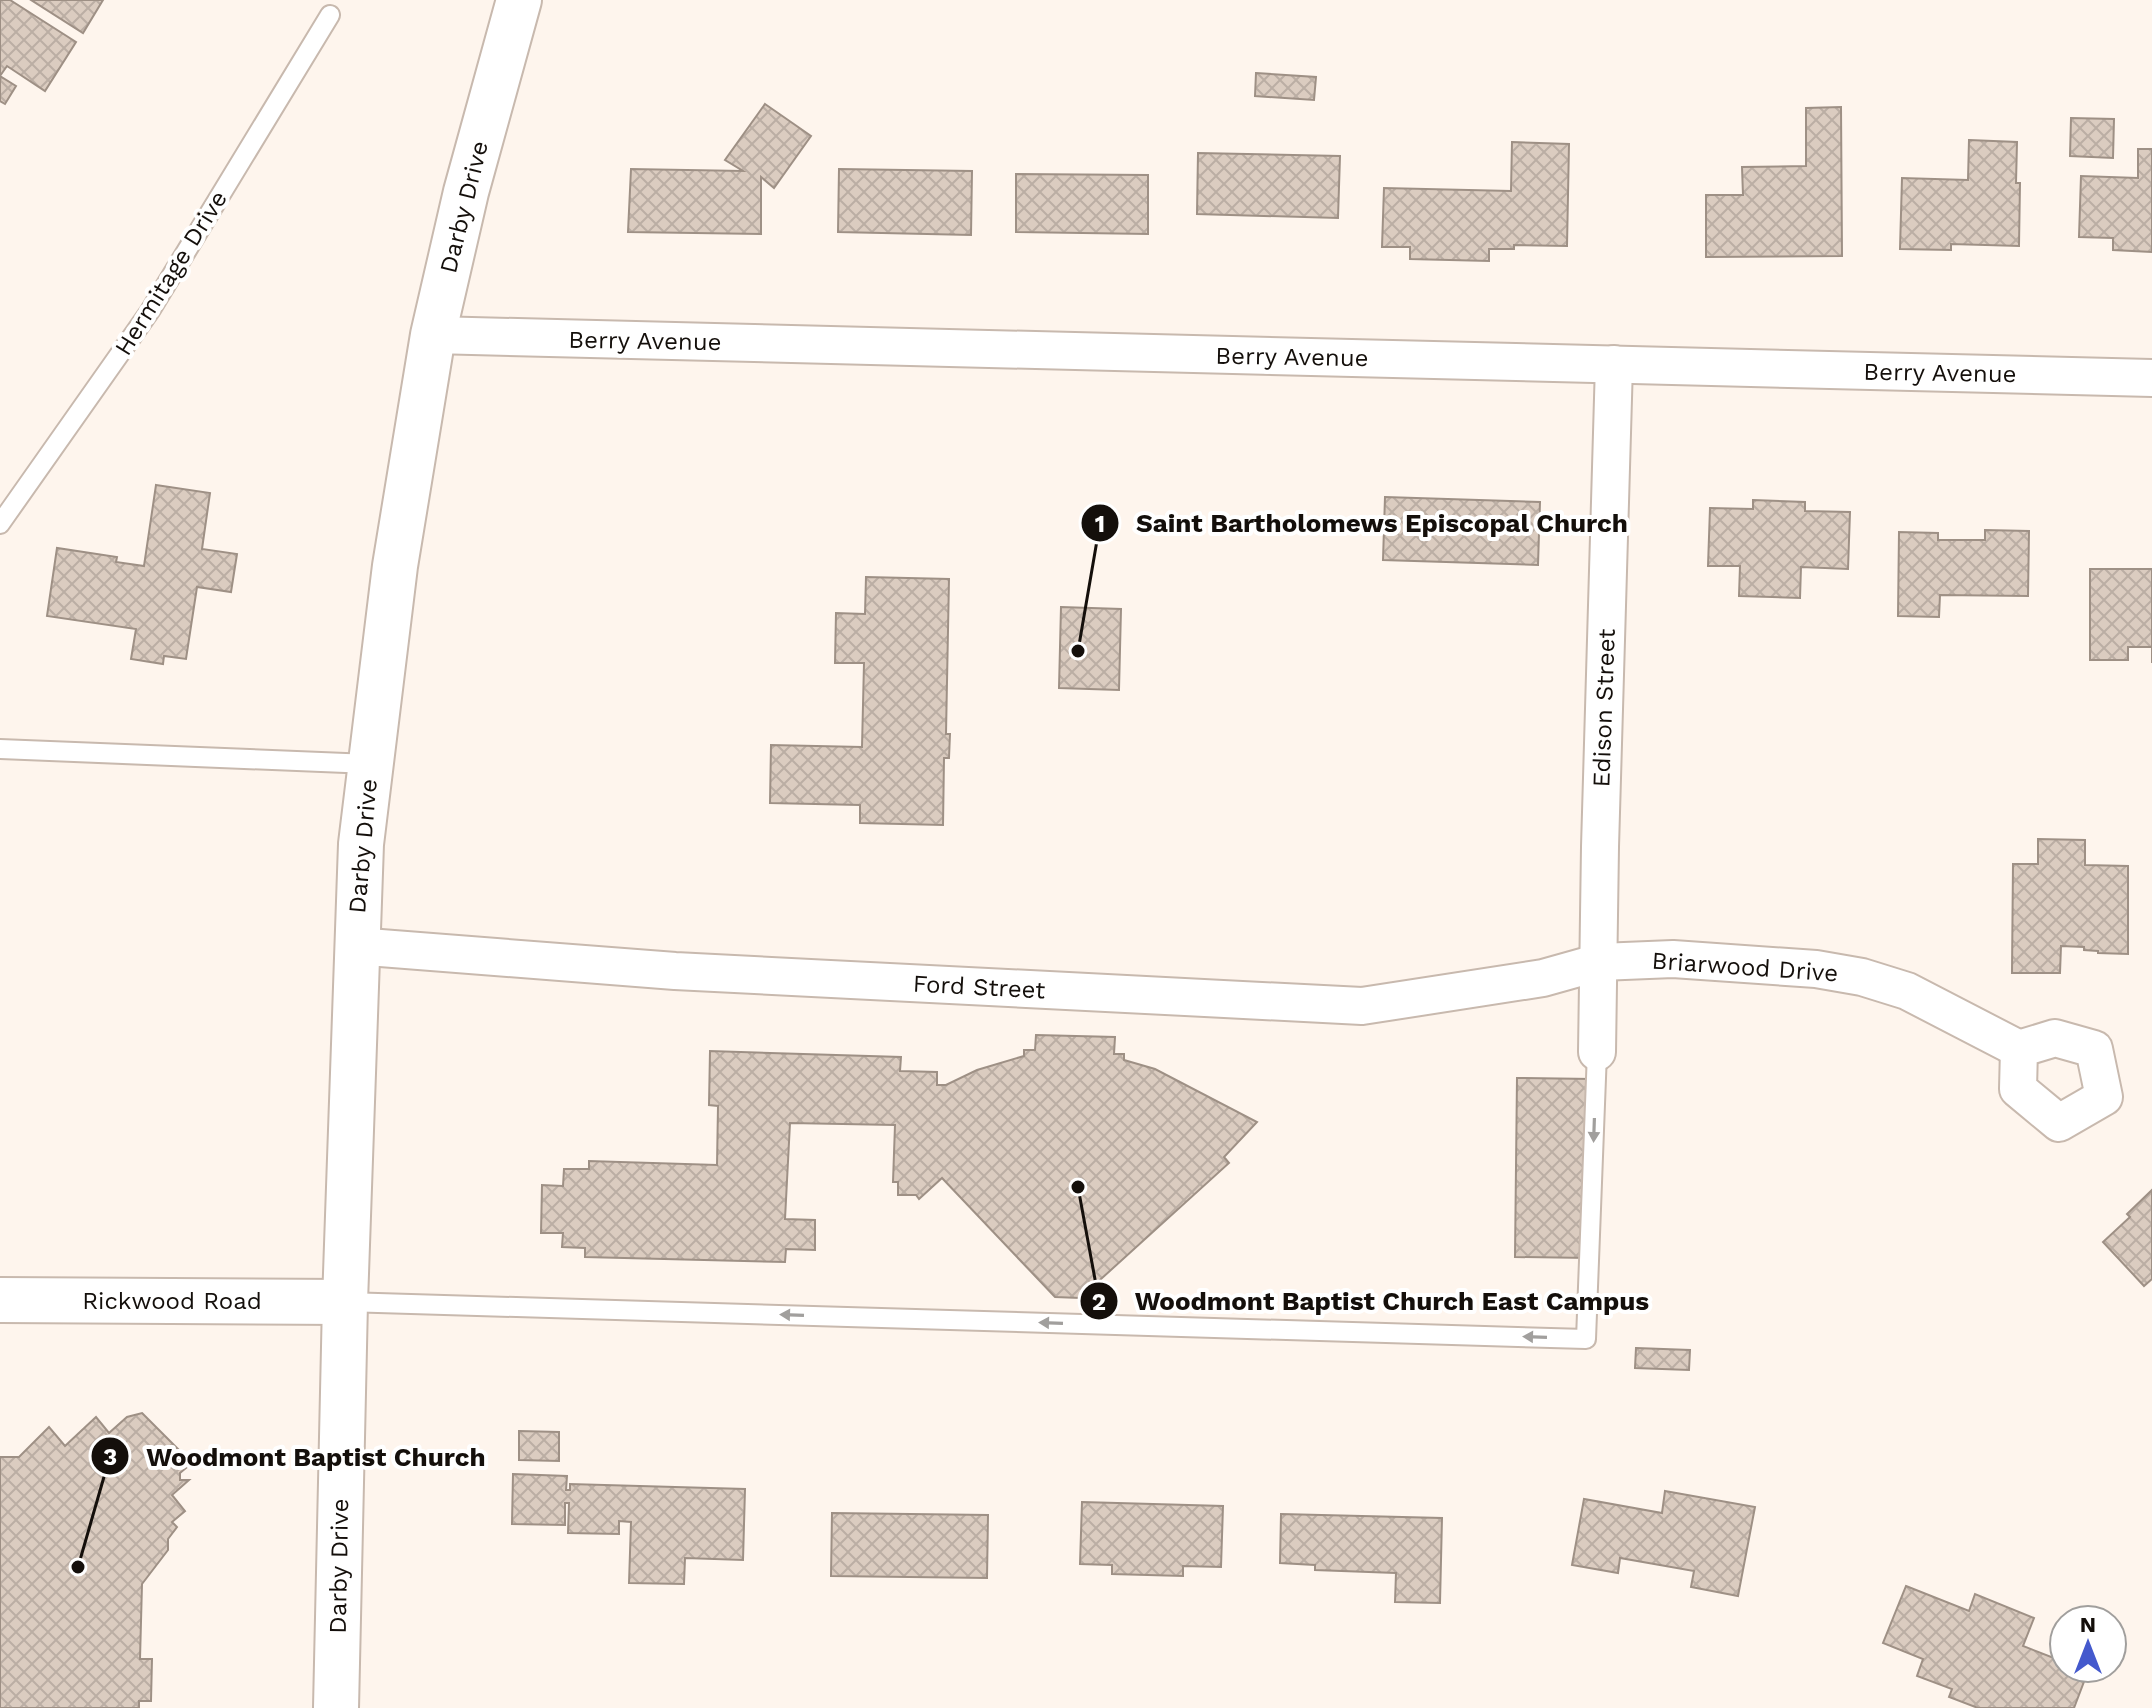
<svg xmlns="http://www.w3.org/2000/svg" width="2152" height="1708" font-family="'Work Sans',sans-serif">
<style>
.building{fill:url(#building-cross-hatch);stroke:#9e9085;stroke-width:2}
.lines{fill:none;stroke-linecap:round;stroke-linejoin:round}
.service-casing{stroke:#c8b9ae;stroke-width:22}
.minor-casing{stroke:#c8b9ae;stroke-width:40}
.secondary-casing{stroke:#c8b9ae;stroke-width:48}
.service{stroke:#fff;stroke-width:18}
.minor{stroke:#fff;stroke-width:36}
.secondary{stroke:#fff;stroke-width:44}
.oneway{fill:#a19f9d}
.labels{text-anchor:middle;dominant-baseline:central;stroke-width:8;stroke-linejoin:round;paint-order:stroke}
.street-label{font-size:24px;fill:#140f0b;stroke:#fff}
.leader{fill:none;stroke:#140f0b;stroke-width:3}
.callout-dot{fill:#140f0b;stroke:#fff;stroke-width:3}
.mark-label{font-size:24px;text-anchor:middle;font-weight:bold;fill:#fff}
.callout-label{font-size:26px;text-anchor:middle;font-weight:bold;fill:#140f0b;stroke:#fff;stroke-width:8;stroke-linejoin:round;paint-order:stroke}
</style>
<defs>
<pattern id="building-cross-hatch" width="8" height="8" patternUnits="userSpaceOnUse" patternTransform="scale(2)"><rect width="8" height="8" fill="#dbccc0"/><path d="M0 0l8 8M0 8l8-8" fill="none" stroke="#bbaea4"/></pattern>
</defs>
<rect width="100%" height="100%" fill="#fef5ed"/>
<!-- building -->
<g class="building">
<path d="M 0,0 L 10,0 L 76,42 L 45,91 L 7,66 L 0,76 L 16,86 L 5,104 L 0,101 Z"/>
<path d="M 31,0 L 103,0 L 83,33 Z"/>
<path d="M 1256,73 L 1316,77 L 1314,100 L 1255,96 Z"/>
<path d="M 765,104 L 811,136 L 774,188 L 761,177 L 761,234 L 628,232 L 631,169 L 743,171 L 725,160 Z"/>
<path d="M 1841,107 L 1842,256 L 1706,257 L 1706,195 L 1743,195 L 1742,167 L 1806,166 L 1806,108 Z"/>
<path d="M 2071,118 L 2114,119 L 2113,158 L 2070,156 Z"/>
<path d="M 1969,140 L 2017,142 L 2016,183 L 2020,183 L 2019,246 L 1951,244 L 1951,250 L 1900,249 L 1902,178 L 1968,180 Z"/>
<path d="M 1512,142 L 1569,144 L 1567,246 L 1514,245 L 1514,249 L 1489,249 L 1489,261 L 1410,259 L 1410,247 L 1382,247 L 1384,188 L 1511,191 Z"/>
<path d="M 2138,149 L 2152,149 L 2152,252 L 2113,250 L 2113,238 L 2079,237 L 2081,176 L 2138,178 Z"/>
<path d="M 1198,153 L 1340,156 L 1338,218 L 1197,214 Z"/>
<path d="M 839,169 L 972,171 L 971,235 L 838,232 Z"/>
<path d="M 1016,174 L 1148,175 L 1148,234 L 1016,232 Z"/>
<path d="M 156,485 L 210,493 L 202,549 L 237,554 L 231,592 L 197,587 L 186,659 L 164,656 L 163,664 L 131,659 L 136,629 L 47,616 L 57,548 L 117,557 L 116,562 L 144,566 Z"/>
<path d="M 1385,497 L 1540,502 L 1538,565 L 1383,560 Z"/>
<path d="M 1753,500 L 1805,502 L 1805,511 L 1850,512 L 1848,569 L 1801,567 L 1800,598 L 1739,596 L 1740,566 L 1708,566 L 1710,508 L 1753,509 Z"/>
<path d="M 1985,530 L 2029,531 L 2028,596 L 1940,595 L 1939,617 L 1898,616 L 1899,532 L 1938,533 L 1938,540 L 1985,540 Z"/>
<path d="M 2090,569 L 2152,569 L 2152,663 L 2152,647 L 2128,647 L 2128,660 L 2090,660 Z"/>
<path d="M 866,577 L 949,579 L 946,734 L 950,734 L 949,758 L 944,758 L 943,825 L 860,823 L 860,805 L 770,803 L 771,745 L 862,747 L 864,663 L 835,663 L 836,613 L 865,614 Z"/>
<path d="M 1061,607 L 1121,609 L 1119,690 L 1059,688 Z"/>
<path d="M 2038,839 L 2085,840 L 2085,865 L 2128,866 L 2128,954 L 2098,953 L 2098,951 L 2084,950 L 2084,947 L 2061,946 L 2060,973 L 2012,973 L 2013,864 L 2038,864 Z"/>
<path d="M 1036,1035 L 1115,1037 L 1114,1054 L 1124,1054 L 1124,1060 L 1155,1069 L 1257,1122 L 1224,1157 L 1229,1163 L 1080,1298 L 1055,1297 L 942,1178 L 919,1199 L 916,1195 L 898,1195 L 898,1182 L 893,1182 L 895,1125 L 790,1123 L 785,1219 L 815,1220 L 815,1250 L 786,1249 L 785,1262 L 585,1257 L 585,1248 L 562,1247 L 563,1233 L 541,1233 L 542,1185 L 563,1186 L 564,1169 L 589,1169 L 589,1161 L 717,1165 L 718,1106 L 709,1105 L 710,1051 L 901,1057 L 900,1071 L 937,1072 L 937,1085 L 946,1085 L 977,1070 L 1024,1056 L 1024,1050 L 1035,1050 Z"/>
<path d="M 1517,1078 L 1592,1079 L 1589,1258 L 1515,1257 Z"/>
<path d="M 2152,1190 L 2152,1279 L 2144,1286 L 2103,1242 L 2130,1217 L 2127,1214 Z"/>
<path d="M 1636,1348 L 1690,1350 L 1689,1370 L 1635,1368 Z"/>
<path d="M 142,1413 L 192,1463 L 180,1473 L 180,1480 L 189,1480 L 172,1495 L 185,1511 L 172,1522 L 177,1527 L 168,1539 L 168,1550 L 142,1584 L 140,1659 L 152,1659 L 151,1701 L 139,1701 L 139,1708 L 0,1708 L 0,1457 L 19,1457 L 49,1427 L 65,1446 L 96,1417 L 109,1433 L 127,1417 Z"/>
<path d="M 519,1431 L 559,1432 L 559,1461 L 519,1460 Z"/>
<path d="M 513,1474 L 567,1476 L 566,1490 L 570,1490 L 570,1484 L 745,1489 L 743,1560 L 685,1558 L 684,1584 L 629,1583 L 631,1522 L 619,1521 L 619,1534 L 568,1533 L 569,1503 L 565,1503 L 565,1525 L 512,1524 Z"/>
<path d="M 1665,1491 L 1755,1507 L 1738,1596 L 1691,1587 L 1694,1571 L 1620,1558 L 1618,1573 L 1572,1565 L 1584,1499 L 1662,1513 Z"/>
<path d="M 1082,1502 L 1223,1506 L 1221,1567 L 1183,1566 L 1183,1576 L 1112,1574 L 1112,1565 L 1080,1564 Z"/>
<path d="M 832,1513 L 988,1515 L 987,1578 L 831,1576 Z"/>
<path d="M 1281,1514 L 1442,1518 L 1440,1603 L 1395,1602 L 1396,1573 L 1315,1570 L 1315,1565 L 1280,1563 Z"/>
<path d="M 1906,1586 L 1969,1611 L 1975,1594 L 2034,1618 L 2023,1646 L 2064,1662 L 2064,1668 L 2080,1668 L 2088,1671 L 2074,1708 L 1978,1708 L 1949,1697 L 1952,1689 L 1917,1676 L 1923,1659 L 1883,1643 Z"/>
</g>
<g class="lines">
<defs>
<g id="service">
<path d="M 0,524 L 150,311 L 330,15"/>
<path d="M 0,749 L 370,764"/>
<path d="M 345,1302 L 1586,1339 L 1597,1052"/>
</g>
<g id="minor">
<path d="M 433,335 L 2152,378"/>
<path d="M 355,946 L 675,971 L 1362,1006 L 1543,978 L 1600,962 L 1673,959 L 1816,969 L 1862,977 L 1907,991 L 2019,1049"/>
<path d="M 2055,1038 L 2094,1049 L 2104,1097 L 2059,1123 L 2018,1089 L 2019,1049 Z"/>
<path d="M 1597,1052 L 1600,847 L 1614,364"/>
</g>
<g id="secondary">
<path d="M 0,1300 L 345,1302"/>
<path d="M 336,1708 L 345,1302 L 361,844 L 395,566 L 433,335 L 466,192 L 519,0"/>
</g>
</defs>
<!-- service casing -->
<use href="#service" class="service-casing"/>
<!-- minor casing -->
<use href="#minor" class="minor-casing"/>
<!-- secondary casing -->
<use href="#secondary" class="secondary-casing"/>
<!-- service -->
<use href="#service" class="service"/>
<!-- minor -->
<use href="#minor" class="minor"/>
<!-- secondary -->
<use href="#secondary" class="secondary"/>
</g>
<!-- one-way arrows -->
<defs><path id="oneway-solid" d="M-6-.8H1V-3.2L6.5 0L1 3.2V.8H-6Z" transform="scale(2)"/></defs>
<g class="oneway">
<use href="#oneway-solid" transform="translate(1594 1130) rotate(92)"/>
<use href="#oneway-solid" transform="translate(792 1315) rotate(-178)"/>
<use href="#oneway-solid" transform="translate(1051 1323) rotate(-178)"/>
<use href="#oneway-solid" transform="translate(1535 1337) rotate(-178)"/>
</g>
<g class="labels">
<!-- street labels -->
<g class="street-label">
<text transform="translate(464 207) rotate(-76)">Darby Drive</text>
<text transform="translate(171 273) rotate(-58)">Hermitage Drive</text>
<text transform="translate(645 341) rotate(1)">Berry Avenue</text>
<text transform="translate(1292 357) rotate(1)">Berry Avenue</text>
<text transform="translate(1940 373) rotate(1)">Berry Avenue</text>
<text transform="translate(1604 708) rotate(-88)">Edison Street</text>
<text transform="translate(363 846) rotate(-85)">Darby Drive</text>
<text transform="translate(1745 967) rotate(4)">Briarwood Drive</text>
<text transform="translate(979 987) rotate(3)">Ford Street</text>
<text x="172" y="1301">Rickwood Road</text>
<text transform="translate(339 1566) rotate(-89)">Darby Drive</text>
</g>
</g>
<!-- callouts -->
<path class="leader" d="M1078 651L1100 523M1078 1187L1099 1301M78 1567L110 1456"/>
<g class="callout-dot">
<circle cx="1078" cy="651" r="8"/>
<circle cx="1078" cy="1187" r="8"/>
<circle cx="78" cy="1567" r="8"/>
<circle cx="1100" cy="523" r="20"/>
<circle cx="1099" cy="1301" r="20"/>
<circle cx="110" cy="1456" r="20"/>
</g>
<g class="mark-label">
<text x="1100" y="532">1</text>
<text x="1099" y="1310">2</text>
<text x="110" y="1465">3</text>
</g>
<g class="callout-label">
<text x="1382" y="532">Saint Bartholomews Episcopal Church</text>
<text x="1392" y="1310">Woodmont Baptist Church East Campus</text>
<text x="316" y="1466">Woodmont Baptist Church</text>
</g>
<!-- north arrow -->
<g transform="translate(2088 1644)"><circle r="38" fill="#ffffff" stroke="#a19f9d" stroke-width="2"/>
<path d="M0-6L14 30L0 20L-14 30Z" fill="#4459cd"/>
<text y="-12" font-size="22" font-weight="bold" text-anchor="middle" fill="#140f0b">N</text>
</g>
</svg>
